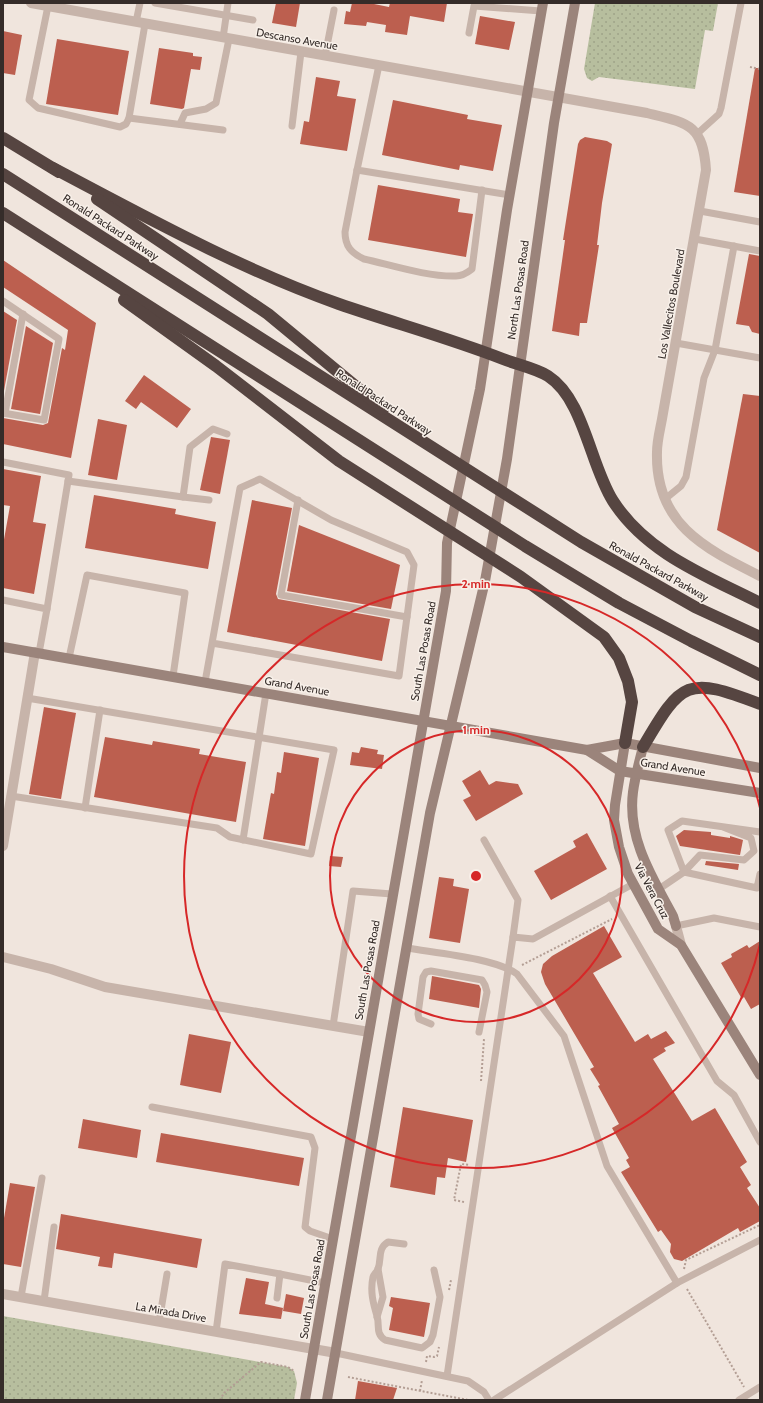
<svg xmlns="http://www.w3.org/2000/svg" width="763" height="1403" font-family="Cabin,sans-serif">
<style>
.grass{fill:url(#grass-dots)}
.building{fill:#bc5f4f}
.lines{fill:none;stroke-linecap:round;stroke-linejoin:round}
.path{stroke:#b39e94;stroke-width:2;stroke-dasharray:2 2;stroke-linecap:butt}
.service{stroke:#c7b4aa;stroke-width:7}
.minor{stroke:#c7b4aa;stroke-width:10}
.tertiary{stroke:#c7b4aa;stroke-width:10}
.secondary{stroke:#9b847b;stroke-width:10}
.motorway{stroke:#564541;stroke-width:12}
.ring{fill:none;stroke:#d62828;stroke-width:2}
.labels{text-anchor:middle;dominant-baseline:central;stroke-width:3;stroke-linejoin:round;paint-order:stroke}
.street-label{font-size:11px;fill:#352c29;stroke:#f8f0e9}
.centre{fill:#d62828;stroke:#f8f0e9;stroke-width:2}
.ring-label{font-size:12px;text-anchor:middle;font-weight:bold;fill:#d62828;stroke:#f8f0e9;stroke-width:3;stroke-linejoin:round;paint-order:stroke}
</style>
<defs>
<pattern id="grass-dots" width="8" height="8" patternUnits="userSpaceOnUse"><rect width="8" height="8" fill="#b7be9e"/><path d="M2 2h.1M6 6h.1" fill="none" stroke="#9ea388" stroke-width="1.8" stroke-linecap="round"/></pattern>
</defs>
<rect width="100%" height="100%" fill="#f0e5dd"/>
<!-- grass -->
<g class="grass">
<path d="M 595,3 L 718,3 L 713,31 L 705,30 L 695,89 L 599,77 L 592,81 L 587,78 L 584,69 Z"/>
<path d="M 3,1316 L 288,1367 L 294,1371 L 297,1383 L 294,1400 L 3,1400 Z"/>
</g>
<!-- building -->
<g class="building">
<path d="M 276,3 L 300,3 L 296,27 L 272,23 Z"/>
<path d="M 352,3 L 369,3 L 389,7 L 390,3 L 447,3 L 444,22 L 410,16 L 407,35 L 385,32 L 386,25 L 367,22 L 366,26 L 344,24 L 346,11 L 350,12 Z"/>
<path d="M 480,16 L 515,22 L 509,50 L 475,44 Z"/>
<path d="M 3,31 L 22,35 L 15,75 L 3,73 Z"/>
<path d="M 57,39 L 129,51 L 118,115 L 46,104 Z"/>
<path d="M 159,48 L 193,53 L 193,56 L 202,57 L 200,70 L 191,69 L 184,108 L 182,109 L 150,104 Z"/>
<path d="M 755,68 L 760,68 L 760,196 L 734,192 Z"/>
<path d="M 316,77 L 340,81 L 337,96 L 356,99 L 347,151 L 300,144 L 304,121 L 309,122 Z"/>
<path d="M 393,100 L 468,115 L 467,119 L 502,125 L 493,171 L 460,165 L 459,170 L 382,155 Z"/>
<path d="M 585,137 L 607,141 L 612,144 L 602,203 L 597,245 L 599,245 L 587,323 L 580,323 L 579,336 L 552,331 L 565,240 L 563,240 L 578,144 L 580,140 Z"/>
<path d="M 378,185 L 460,199 L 458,212 L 473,214 L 466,257 L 368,240 Z"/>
<path d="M 749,254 L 760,256 L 760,334 L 752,332 L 749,326 L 736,324 Z"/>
<path d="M 3,260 L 96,323 L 71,458 L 3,444 L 3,418 L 43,425 L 48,423 L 62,348 L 65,350 L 68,330 L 3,287 Z"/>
<path d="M 3,311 L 17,320 L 3,396 Z"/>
<path d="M 26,326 L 53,343 L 40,414 L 11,409 Z"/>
<path d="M 144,375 L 191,409 L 177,428 L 141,402 L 136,409 L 125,401 Z"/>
<path d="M 743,394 L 760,396 L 760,553 L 717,530 Z"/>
<path d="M 98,419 L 127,425 L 117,480 L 88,475 Z"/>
<path d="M 211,437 L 230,440 L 220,494 L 200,490 Z"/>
<path d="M 3,469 L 41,476 L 33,522 L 46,524 L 34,594 L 3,588 L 3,545 L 10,506 L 3,505 Z"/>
<path d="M 94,495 L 176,509 L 175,514 L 216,522 L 208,569 L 85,548 Z"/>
<path d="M 252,500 L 292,508 L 276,594 L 278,599 L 390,619 L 382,661 L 227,632 Z"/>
<path d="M 299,525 L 400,565 L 391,609 L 287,591 Z"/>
<path d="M 44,707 L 76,713 L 61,799 L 29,794 Z"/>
<path d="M 105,737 L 152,745 L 153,741 L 200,749 L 199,754 L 246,762 L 236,822 L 94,797 Z"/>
<path d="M 361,747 L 378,750 L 377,754 L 384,755 L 382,769 L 350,765 L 352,752 L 359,753 Z"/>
<path d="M 284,752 L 319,758 L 305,846 L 263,839 L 271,793 L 274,794 L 277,772 L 281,773 Z"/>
<path d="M 480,770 L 489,785 L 496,781 L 518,784 L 523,794 L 476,821 L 463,800 L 471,796 L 462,781 Z"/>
<path d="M 684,830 L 711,832 L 711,835 L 730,838 L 730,836 L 743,840 L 740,855 L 680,846 L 676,836 Z"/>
<path d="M 587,833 L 607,869 L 551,900 L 534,871 L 576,847 L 573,841 Z"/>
<path d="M 330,856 L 343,857 L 341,867 L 329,866 Z"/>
<path d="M 706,861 L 739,864 L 738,870 L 705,865 Z"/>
<path d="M 439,877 L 454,879 L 453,886 L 469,889 L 460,943 L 429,938 Z"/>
<path d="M 604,926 L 622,957 L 593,973 L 635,1042 L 648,1034 L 651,1039 L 666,1031 L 675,1043 L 664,1048 L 666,1051 L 653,1059 L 692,1121 L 715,1108 L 747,1162 L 740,1167 L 751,1185 L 747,1188 L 760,1208 L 760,1221 L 740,1232 L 738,1228 L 682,1261 L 674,1259 L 670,1252 L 671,1244 L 661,1230 L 658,1232 L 621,1172 L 630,1167 L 626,1160 L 629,1158 L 612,1128 L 619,1124 L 598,1086 L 600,1085 L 590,1069 L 594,1067 L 545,984 L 541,972 L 543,964 L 552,956 Z"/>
<path d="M 760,941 L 760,1004 L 751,1009 L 744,997 L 742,999 L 721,963 L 732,957 L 731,954 L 747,945 L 749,948 Z"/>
<path d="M 432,976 L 479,985 L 481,989 L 479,1008 L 429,999 Z"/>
<path d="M 189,1034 L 231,1042 L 221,1093 L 180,1085 Z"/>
<path d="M 403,1107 L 473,1120 L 466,1162 L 448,1158 L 445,1178 L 437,1177 L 435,1195 L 390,1187 Z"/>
<path d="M 83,1119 L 141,1130 L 137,1158 L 78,1148 Z"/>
<path d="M 161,1133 L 304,1158 L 299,1186 L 156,1162 Z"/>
<path d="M 10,1183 L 35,1187 L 21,1267 L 3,1264 L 3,1224 Z"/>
<path d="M 61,1214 L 202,1239 L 197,1268 L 114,1253 L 112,1268 L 98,1266 L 100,1257 L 56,1249 Z"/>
<path d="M 246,1278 L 269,1282 L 265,1304 L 283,1308 L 281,1319 L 239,1314 Z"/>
<path d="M 286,1294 L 304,1298 L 301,1314 L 283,1311 Z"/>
<path d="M 391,1297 L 430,1303 L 424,1337 L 389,1330 L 393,1308 L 389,1306 Z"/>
<path d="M 358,1381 L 397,1388 L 393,1400 L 355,1400 Z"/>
</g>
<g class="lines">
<!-- path -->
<g class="path">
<path d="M 750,67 L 760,69"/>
<path d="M 522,965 L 612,919"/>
<path d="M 481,1081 L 484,1039"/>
<path d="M 464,1202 L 454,1200 L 461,1164 L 470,1165"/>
<path d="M 684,1269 L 686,1260 L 760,1225"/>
<path d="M 687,1289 L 744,1387"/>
<path d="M 449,1290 L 451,1280"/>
<path d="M 426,1362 L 427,1356 L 434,1357 L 437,1356 L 439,1347"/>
<path d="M 348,1377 L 468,1400"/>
<path d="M 420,1391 L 422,1380"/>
<path d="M 220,1400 L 224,1393 L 261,1362 L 288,1367 L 294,1371"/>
</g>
<!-- service -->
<g class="service">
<path d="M 155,3 L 253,20"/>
<path d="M 48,6 L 29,100 L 38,108 L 120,127 L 126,124 L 129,118"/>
<path d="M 136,22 L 140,3"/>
<path d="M 145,24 L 129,118 L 223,130"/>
<path d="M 469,33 L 474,6 L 541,11"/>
<path d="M 223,38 L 228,3"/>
<path d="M 325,56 L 334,10"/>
<path d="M 379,65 L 357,170 L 510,195"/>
<path d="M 180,124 L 185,113 L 206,109 L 216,103 L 229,39"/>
<path d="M 292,126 L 301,52"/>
<path d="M 698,133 L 719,114 L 721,108 L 741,3"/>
<path d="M 357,170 L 345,232 C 345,246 351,253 364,259 C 391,265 428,277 456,276 C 462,276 467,273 472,269 L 482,190"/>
<path d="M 700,211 L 760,222"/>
<path d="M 695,239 L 760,251"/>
<path d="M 3,301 L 59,339 L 44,420 L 3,413"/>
<path d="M 676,343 L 760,358"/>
<path d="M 5,413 L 23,314"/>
<path d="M 3,462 L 69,475 L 47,609"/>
<path d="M 68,481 L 183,497 L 190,447 L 213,429 L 227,434"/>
<path d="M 183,497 L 209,500"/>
<path d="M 665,499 L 681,486 L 686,477 L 704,378 L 715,350 L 734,246"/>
<path d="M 298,500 L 281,595 L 407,617"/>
<path d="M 3,600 L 47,609 L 39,653"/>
<path d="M 69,658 L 87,575 L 185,593 L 173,676"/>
<path d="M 205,682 L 240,488 L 260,479 L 331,520 L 407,552 L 414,565 L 399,676 L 212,643"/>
<path d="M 11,796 L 217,828 L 230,837 L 311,854 L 334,750 L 27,698"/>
<path d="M 85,808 L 100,710"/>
<path d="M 723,827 L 751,838 L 754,851 L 744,860 L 700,855 L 684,872 L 668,830 L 682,821 L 760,832"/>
<path d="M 243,840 L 266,693"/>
<path d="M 484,840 L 518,900 L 513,937"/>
<path d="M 659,889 L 684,872 L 757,888 L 760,874"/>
<path d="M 610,896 L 717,1081 L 734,1095 L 760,1142"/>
<path d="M 676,926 L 714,918 L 760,927"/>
<path d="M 407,948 C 436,953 495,958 517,974 L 564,1036 L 607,1166 L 677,1283"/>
<path d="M 431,1024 L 419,1019 L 418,1014 L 423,977 L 426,972 L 431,971 L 482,980 L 485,985 L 487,992 L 479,1032"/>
<path d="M 333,1026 L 353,891 L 392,894"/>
<path d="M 152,1107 L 311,1137 L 315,1148 L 305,1227 L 310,1231 L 333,1239"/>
<path d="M 404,1244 L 388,1242 C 377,1249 382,1258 378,1269 C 377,1272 374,1274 373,1277 C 370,1291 373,1303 377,1316 C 380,1326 375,1333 385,1340 L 422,1348 L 430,1342 L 433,1335 L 440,1297 L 434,1270"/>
<path d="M 280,1274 L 325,1283"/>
<path d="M 21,1297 L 42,1178"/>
<path d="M 44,1301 L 54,1227"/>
<path d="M 377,1317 L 383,1297 L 378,1269"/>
<path d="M 159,1322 L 167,1274"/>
<path d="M 216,1332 L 225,1264 L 280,1274 L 277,1298"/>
<path d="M 336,1353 L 468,1381 L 484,1392 L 489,1400"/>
<path d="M 447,1376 L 513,937 L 533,939 L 633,884"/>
<path d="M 494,1400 L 677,1283 L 760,1240"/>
<path d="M 739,1400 L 760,1387"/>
</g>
<!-- minor -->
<g class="minor">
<path d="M 3,846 L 35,652"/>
<path d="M 3,957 L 51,969 L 105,987 L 369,1032"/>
</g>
<!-- tertiary -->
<g class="tertiary">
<path d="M 31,3 L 647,113 C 688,123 703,124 706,170 L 662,419 C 660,430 657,441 657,452 C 655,524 704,548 760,576"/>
<path d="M 676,926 L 681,945"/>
<path d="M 3,1294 L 336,1353"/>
</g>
<!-- secondary -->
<g class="secondary">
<path d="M 3,647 L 587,750 L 625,743 L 760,768"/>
<path d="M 625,743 L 615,805 L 614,820 L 619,847 L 628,874 L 658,929 L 681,945 L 760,1075"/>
<path d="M 643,747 C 639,762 635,777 633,792 C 627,838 652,877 673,916 L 676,926"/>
<path d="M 587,750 L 620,771 L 760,793"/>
<path d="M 305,1400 L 446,591 L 447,543 L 480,389 L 507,210 L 543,3"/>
<path d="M 327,1400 L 430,813 L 485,581 L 507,459 L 554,123 L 575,3"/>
</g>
<!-- motorway -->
<g class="motorway">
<path d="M 3,138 L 59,172"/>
<path d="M 53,168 C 146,217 240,269 339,304 C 394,323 449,338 503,359 C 518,365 535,368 548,376 C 584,399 590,465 613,501 C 647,554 707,576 760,603"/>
<path d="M 3,174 L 581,542 L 695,607 L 760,637"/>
<path d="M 97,199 L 268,314 L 383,409"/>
<path d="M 3,213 L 525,546 L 619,603 L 691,641 L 760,675"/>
<path d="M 124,300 L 216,366 L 339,461 L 521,577 L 604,637 L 619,658 L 628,681 L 632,702 L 625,743"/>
<path d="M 643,747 C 682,680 687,676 760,704"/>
</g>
</g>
<!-- distance rings -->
<g class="ring">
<circle cx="476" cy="876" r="146"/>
<path d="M760 944A292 292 0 1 1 760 808"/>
</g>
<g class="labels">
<!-- street labels -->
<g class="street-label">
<text transform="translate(297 39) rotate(10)">Descanso Avenue</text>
<text transform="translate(111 227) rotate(33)">Ronald Packard Parkway</text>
<text transform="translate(518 290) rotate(-82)">North Las Posas Road</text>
<text transform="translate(671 304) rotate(-80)">Los Vallecitos Boulevard</text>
<text transform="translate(384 402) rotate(33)">Ronald Packard Parkway</text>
<text transform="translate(659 571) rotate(29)">Ronald Packard Parkway</text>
<text transform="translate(423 651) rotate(-80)">South Las Posas Road</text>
<text transform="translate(297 686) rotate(10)">Grand Avenue</text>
<text transform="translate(673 767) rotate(9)">Grand Avenue</text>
<text transform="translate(652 891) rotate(62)">Via Vera Cruz</text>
<text transform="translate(367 970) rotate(-80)">South Las Posas Road</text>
<text transform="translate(312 1289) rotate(-80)">South Las Posas Road</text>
<text transform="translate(171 1312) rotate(10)">La Mirada Drive</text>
</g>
</g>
<circle cx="476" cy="876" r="6" class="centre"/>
<g class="ring-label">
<text x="476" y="588">2 min</text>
<text x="476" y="734">1 min</text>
</g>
<!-- border -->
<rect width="763" height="1403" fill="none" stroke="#352c29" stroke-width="8"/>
</svg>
